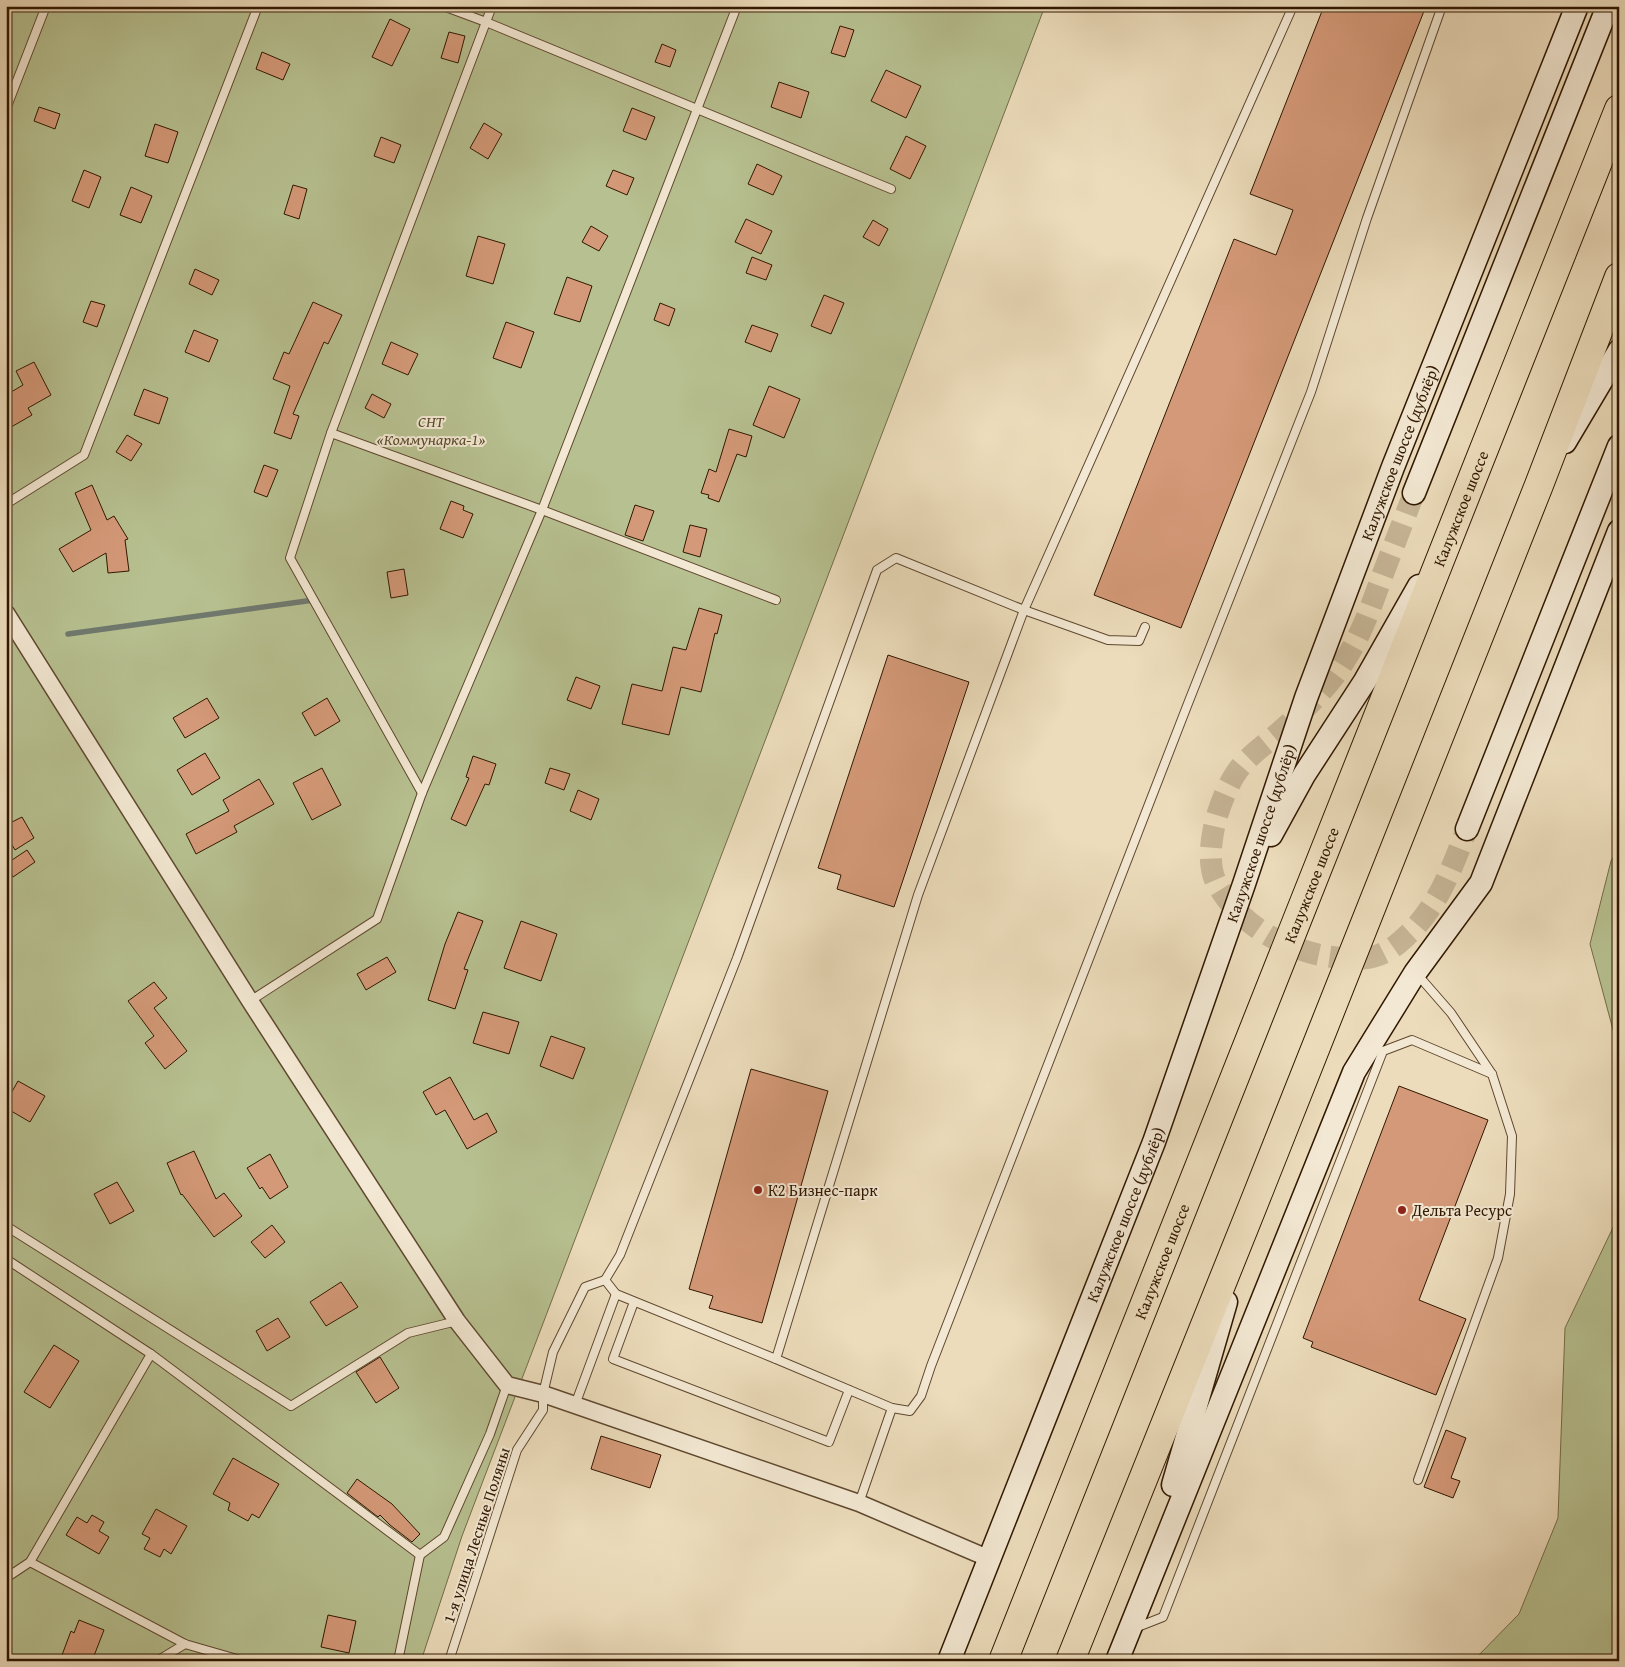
<svg xmlns="http://www.w3.org/2000/svg" width="1625" height="1667" font-family="'Gentium Book Plus',serif">
<style>
.green{fill:#b7c090;stroke:#746c48}
.lines{fill:none;stroke-linecap:round;stroke-linejoin:round}
.stream{stroke:#70796e;stroke-width:5.5}
.building{fill:#d49978;stroke:#301700}
.secondary-tunnel{stroke:#c6b596;stroke-width:22;stroke-dasharray:22 11;stroke-linecap:butt}
.lane-casing{stroke:#5f482f;stroke-width:10}
.street-casing{stroke:#5f482f;stroke-width:19}
.secondary-casing{stroke:#301700;stroke-width:25}
.highway-casing{stroke:#301700;stroke-width:30}
.lane{stroke:#f3e8d3;stroke-width:8}
.street{stroke:#f3e8d3;stroke-width:16}
.secondary{stroke:#f3e8d3;stroke-width:22}
.highway{stroke:#ecdcbb;stroke-width:28}
.poi-dot{fill:#8f2418;stroke:#f3e8d3;stroke-width:2}
.labels{text-anchor:middle;dominant-baseline:central;stroke-width:4;stroke-linejoin:round;paint-order:stroke}
.park-label{font-size:16px;font-style:italic;fill:#584a2b;stroke:#f3e8d3}
.street-label{font-size:16px;fill:#301700;stroke:#f3e8d3}
.poi-label{font-size:16px;fill:#301700;stroke:#f3e8d3;text-anchor:start}
</style>
<rect width="100%" height="100%" fill="#ecdcbb"/>
<filter id="stains"><feTurbulence type="fractalNoise" baseFrequency=".004" numOctaves="4"/><feColorMatrix values="0 0 0 0 .2 0 0 0 0 .09 0 0 0 0 .02 0 0 0 .5 -.17"/></filter>
<radialGradient id="worn" r=".72"><stop offset=".6" stop-color="#630" stop-opacity="0"/><stop offset="1" stop-color="#630" stop-opacity=".3"/></radialGradient>
<!-- green -->
<g class="green">
<path d="M 6,6 L 1045,6 L 462,1536 L 421,1661 L 6,1661 Z"/>
<path d="M 1619,847 L 1619,1052 L 1590,944 L 1611,861 Z"/>
<path d="M 1619,1215 L 1619,1661 L 1473,1661 L 1519,1614 L 1558,1518 L 1565,1328 Z"/>
</g>
<g class="lines">
<!-- stream -->
<path class="stream" d="M 68,634 L 314,600"/>
</g>
<!-- building -->
<g class="building">
<path d="M 1324,6 L 1426,6 L 1181,628 L 1094,595 L 1234,239 L 1276,255 L 1293,210 L 1250,194 Z"/>
<path d="M 390,19 L 410,29 L 392,66 L 372,57 Z"/>
<path d="M 840,26 L 854,30 L 845,57 L 831,53 Z"/>
<path d="M 449,32 L 465,36 L 458,63 L 441,58 Z"/>
<path d="M 662,44 L 676,50 L 670,67 L 655,62 Z"/>
<path d="M 262,52 L 290,64 L 283,80 L 256,69 Z"/>
<path d="M 886,70 L 921,86 L 906,118 L 871,101 Z"/>
<path d="M 779,82 L 809,92 L 801,118 L 771,107 Z"/>
<path d="M 39,107 L 60,114 L 55,129 L 34,121 Z"/>
<path d="M 632,108 L 655,117 L 646,140 L 623,131 Z"/>
<path d="M 484,123 L 502,134 L 488,159 L 470,148 Z"/>
<path d="M 155,124 L 178,132 L 168,163 L 145,156 Z"/>
<path d="M 906,136 L 926,146 L 910,179 L 890,169 Z"/>
<path d="M 381,137 L 401,145 L 394,163 L 374,156 Z"/>
<path d="M 757,164 L 782,176 L 773,195 L 748,184 Z"/>
<path d="M 84,170 L 101,177 L 89,208 L 72,201 Z"/>
<path d="M 613,170 L 634,178 L 627,195 L 606,186 Z"/>
<path d="M 293,185 L 307,189 L 299,219 L 284,214 Z"/>
<path d="M 131,187 L 152,196 L 141,223 L 120,215 Z"/>
<path d="M 746,219 L 772,231 L 761,254 L 735,242 Z"/>
<path d="M 873,220 L 888,229 L 879,246 L 863,237 Z"/>
<path d="M 591,226 L 608,236 L 599,251 L 582,242 Z"/>
<path d="M 478,236 L 505,244 L 493,284 L 466,276 Z"/>
<path d="M 752,257 L 772,265 L 766,280 L 746,273 Z"/>
<path d="M 195,269 L 219,280 L 212,295 L 189,284 Z"/>
<path d="M 567,277 L 592,286 L 580,322 L 554,314 Z"/>
<path d="M 824,295 L 844,303 L 831,334 L 811,326 Z"/>
<path d="M 91,301 L 105,305 L 97,327 L 83,322 Z"/>
<path d="M 313,302 L 342,315 L 328,344 L 324,342 L 293,414 L 299,416 L 291,439 L 274,433 L 290,386 L 273,379 L 284,352 L 289,354 Z"/>
<path d="M 660,303 L 675,309 L 669,326 L 654,320 Z"/>
<path d="M 506,322 L 534,332 L 521,368 L 493,358 Z"/>
<path d="M 752,325 L 778,334 L 771,352 L 745,342 Z"/>
<path d="M 194,330 L 218,340 L 209,362 L 185,352 Z"/>
<path d="M 391,342 L 418,354 L 408,375 L 382,364 Z"/>
<path d="M 34,362 L 51,395 L 28,408 L 32,415 L 6,430 L 6,395 L 23,385 L 16,371 Z"/>
<path d="M 769,386 L 800,399 L 784,438 L 753,425 Z"/>
<path d="M 144,389 L 168,398 L 159,424 L 134,415 Z"/>
<path d="M 372,394 L 391,404 L 384,418 L 365,408 Z"/>
<path d="M 729,429 L 752,436 L 746,457 L 737,454 L 719,502 L 708,498 L 709,495 L 701,493 L 709,469 L 716,472 Z"/>
<path d="M 127,435 L 142,444 L 131,461 L 116,452 Z"/>
<path d="M 264,465 L 278,470 L 267,497 L 254,492 Z"/>
<path d="M 92,485 L 107,520 L 114,516 L 128,539 L 125,540 L 129,571 L 108,573 L 106,553 L 73,572 L 59,549 L 91,530 L 75,493 Z"/>
<path d="M 451,501 L 464,506 L 463,510 L 473,514 L 463,538 L 440,529 Z"/>
<path d="M 635,505 L 654,511 L 643,541 L 625,535 Z"/>
<path d="M 690,525 L 707,529 L 700,557 L 683,552 Z"/>
<path d="M 404,569 L 408,595 L 391,598 L 387,572 Z"/>
<path d="M 699,608 L 722,615 L 717,634 L 715,633 L 701,692 L 681,687 L 669,735 L 622,724 L 632,684 L 662,691 L 673,647 L 686,650 Z"/>
<path d="M 888,655 L 969,682 L 894,907 L 837,889 L 841,875 L 818,868 Z"/>
<path d="M 576,677 L 600,686 L 591,709 L 567,700 Z"/>
<path d="M 207,698 L 219,718 L 185,738 L 173,718 Z"/>
<path d="M 327,698 L 340,721 L 315,736 L 302,713 Z"/>
<path d="M 205,753 L 220,778 L 192,795 L 177,770 Z"/>
<path d="M 473,756 L 496,764 L 489,785 L 485,784 L 466,826 L 451,819 L 469,778 L 466,777 Z"/>
<path d="M 322,768 L 341,805 L 312,820 L 293,783 Z"/>
<path d="M 550,768 L 570,774 L 564,790 L 545,783 Z"/>
<path d="M 259,779 L 274,804 L 234,826 L 237,832 L 196,854 L 186,834 L 229,811 L 223,800 Z"/>
<path d="M 578,790 L 599,799 L 591,820 L 570,811 Z"/>
<path d="M 22,817 L 34,838 L 15,850 L 6,835 L 6,825 Z"/>
<path d="M 27,850 L 35,862 L 13,877 L 6,864 Z"/>
<path d="M 458,912 L 483,921 L 464,969 L 468,970 L 455,1009 L 428,1000 L 445,944 Z"/>
<path d="M 521,921 L 557,934 L 541,981 L 504,968 Z"/>
<path d="M 387,957 L 396,972 L 366,990 L 357,974 Z"/>
<path d="M 154,982 L 167,998 L 154,1008 L 187,1051 L 165,1069 L 145,1043 L 154,1036 L 128,1001 Z"/>
<path d="M 483,1012 L 519,1022 L 509,1054 L 473,1043 Z"/>
<path d="M 551,1036 L 585,1048 L 573,1079 L 540,1066 Z"/>
<path d="M 751,1069 L 828,1091 L 762,1323 L 709,1308 L 713,1296 L 689,1289 Z"/>
<path d="M 450,1077 L 474,1120 L 487,1113 L 497,1132 L 467,1149 L 445,1110 L 436,1115 L 423,1092 Z"/>
<path d="M 18,1081 L 45,1096 L 30,1122 L 6,1108 L 6,1102 Z"/>
<path d="M 1399,1086 L 1488,1120 L 1419,1300 L 1466,1319 L 1436,1395 L 1311,1347 L 1313,1342 L 1303,1338 Z"/>
<path d="M 194,1151 L 216,1199 L 224,1193 L 242,1216 L 214,1237 L 182,1194 L 181,1195 L 167,1163 Z"/>
<path d="M 270,1154 L 288,1187 L 270,1199 L 262,1187 L 260,1189 L 247,1168 Z"/>
<path d="M 117,1182 L 134,1211 L 110,1224 L 94,1194 Z"/>
<path d="M 272,1225 L 285,1242 L 265,1258 L 251,1242 Z"/>
<path d="M 341,1282 L 358,1307 L 326,1326 L 310,1302 Z"/>
<path d="M 278,1318 L 290,1337 L 267,1351 L 256,1331 Z"/>
<path d="M 54,1345 L 79,1361 L 50,1408 L 24,1392 Z"/>
<path d="M 380,1357 L 399,1388 L 376,1403 L 356,1372 Z"/>
<path d="M 1446,1430 L 1466,1438 L 1451,1478 L 1460,1481 L 1453,1498 L 1424,1487 Z"/>
<path d="M 601,1436 L 661,1455 L 650,1488 L 591,1469 Z"/>
<path d="M 233,1458 L 279,1484 L 259,1518 L 252,1514 L 248,1521 L 228,1510 L 230,1503 L 213,1494 Z"/>
<path d="M 357,1479 L 392,1504 L 420,1534 L 412,1542 L 390,1525 L 380,1515 L 378,1517 L 347,1493 Z"/>
<path d="M 156,1509 L 187,1526 L 171,1554 L 164,1549 L 160,1557 L 144,1549 L 150,1538 L 142,1534 Z"/>
<path d="M 92,1515 L 104,1522 L 99,1531 L 109,1537 L 99,1554 L 66,1535 L 77,1517 L 87,1523 Z"/>
<path d="M 328,1615 L 356,1621 L 349,1653 L 321,1647 Z"/>
<path d="M 79,1620 L 104,1630 L 92,1661 L 76,1661 L 62,1655 L 71,1631 L 74,1633 Z"/>
</g>
<g class="lines">
<!-- secondary-tunnel -->
<path class="secondary-tunnel" d="M 1414,493 C 1403,522 1392,550 1381,579 C 1371,607 1361,635 1345,660 C 1330,686 1305,709 1283,729 C 1269,742 1250,754 1238,770 C 1227,785 1216,814 1213,833 C 1210,849 1209,870 1217,884 C 1241,928 1292,954 1341,958 C 1358,959 1372,960 1387,951 C 1397,946 1404,938 1412,931 C 1441,900 1452,867 1467,829"/>
<defs>
<g id="lane">
<path d="M 443,6 L 486,22 L 891,189"/>
<path d="M 6,109 L 46,6"/>
<path d="M 331,433 L 542,510 L 776,600"/>
<path d="M 6,504 L 84,455 L 258,6"/>
<path d="M 1145,627 L 1139,641 L 1108,640 L 1024,610 L 896,558 L 877,570 L 737,958 L 620,1255 L 605,1280 L 616,1294 L 776,1359 L 892,1408 L 910,1411 L 921,1396 L 931,1366 L 1187,706 L 1311,392 L 1367,218 L 1442,6"/>
<path d="M 422,793 L 290,558 L 331,433 L 492,6"/>
<path d="M 1417,974 L 1451,1013 L 1492,1074 L 1512,1136 L 1510,1194 L 1498,1258 L 1418,1480"/>
<path d="M 250,1001 L 377,919 L 422,793 L 542,510 L 737,6"/>
<path d="M 6,1226 L 291,1406 L 408,1333 L 457,1321"/>
<path d="M 6,1259 L 151,1354 L 420,1555 L 444,1537 L 490,1434 L 507,1385"/>
<path d="M 634,1302 L 613,1359 L 829,1442 L 849,1390"/>
<path d="M 776,1359 L 918,895 L 1024,610 L 1293,6"/>
<path d="M 575,1405 L 616,1294"/>
<path d="M 859,1503 L 892,1408"/>
<path d="M 30,1562 L 151,1354"/>
<path d="M 6,1578 L 30,1562 L 185,1644 L 244,1661"/>
<path d="M 1135,1628 L 1163,1617 L 1383,1051 L 1412,1040 L 1492,1074"/>
<path d="M 157,1661 L 185,1644"/>
<path d="M 398,1661 L 420,1555"/>
<path d="M 449,1661 L 517,1450 L 543,1410 L 543,1394 L 553,1352 L 585,1287 L 605,1280"/>
</g>
<path id="street" d="M 6,613 L 250,1001 L 457,1321 L 507,1385 L 543,1394 L 859,1503 L 990,1559"/>
<g id="secondary">
<path d="M 1565,442 L 1619,351"/>
<path d="M 1414,493 L 1608,6"/>
<path d="M 1467,829 L 1619,446"/>
<path d="M 1271,835 L 1304,775 L 1365,681 L 1419,586"/>
<path d="M 1173,1485 L 1226,1302"/>
<path id="s1" d="M 949,1661 L 1154,1142 L 1244,884 L 1306,698 L 1393,467 L 1577,6"/>
<path d="M 1117,1661 L 1354,1072 L 1415,973 L 1481,883 L 1619,531"/>
</g>
<g id="highway">
<path id="s2" d="M 1003,1661 L 1619,109"/>
<path d="M 1070,1661 L 1254,1203 L 1539,485 L 1619,277"/>
</g>
</defs>
<!-- lane casing -->
<use href="#lane" class="lane-casing"/>
<!-- street casing -->
<use href="#street" class="street-casing"/>
<!-- secondary casing -->
<use href="#secondary" class="secondary-casing"/>
<!-- highway casing -->
<use href="#highway" class="highway-casing"/>
<!-- lane -->
<use href="#lane" class="lane"/>
<!-- street -->
<use href="#street" class="street"/>
<!-- secondary -->
<use href="#secondary" class="secondary"/>
<!-- highway -->
<use href="#highway" class="highway"/>
</g>
<!-- markers -->
<g class="poi-dot">
<circle cx="758" cy="1190" r="5"/>
<circle cx="1402" cy="1210" r="5"/>
</g>
<g class="labels">
<!-- park labels -->
<g class="park-label">
<text x="431" y="421">СНТ<tspan x="431" dy="18">«Коммунарка-1»</tspan></text>
</g>
<!-- street labels -->
<g class="street-label">
<text stroke="none"><textPath href="#s1" startOffset="1290">Калужское шоссе (дублёр)</textPath></text>
<text stroke="none"><textPath href="#s2" startOffset="1240">Калужское шоссе</textPath></text>
<text stroke="none"><textPath href="#s1" startOffset="885">Калужское шоссе (дублёр)</textPath></text>
<text stroke="none"><textPath href="#s2" startOffset="835">Калужское шоссе</textPath></text>
<text stroke="none"><textPath href="#s1" startOffset="480">Калужское шоссе (дублёр)</textPath></text>
<text stroke="none"><textPath href="#s2" startOffset="430">Калужское шоссе</textPath></text>
<text transform="translate(476 1535) rotate(-72)">1-я улица Лесные Поляны</text>
</g>
<!-- poi labels -->
<g class="poi-label">
<text x="768" y="1190">К2 Бизнес-парк</text>
<text x="1412" y="1210">Дельта Ресурс</text>
</g>
</g>
<!-- margin -->
<rect width="1625" height="1667" fill="none" stroke="#ecdcbb" stroke-width="25"/>
<rect x="8" y="8" width="1610" height="1652" fill="none" stroke="#301700" stroke-width="2.5"/>
<rect x="12" y="12" width="1600" height="1642" fill="none" stroke="#301700"/>
<rect width="100%" height="100%" filter="url(#stains)"/>
<rect width="100%" height="100%" fill="url(#worn)"/>
</svg>
